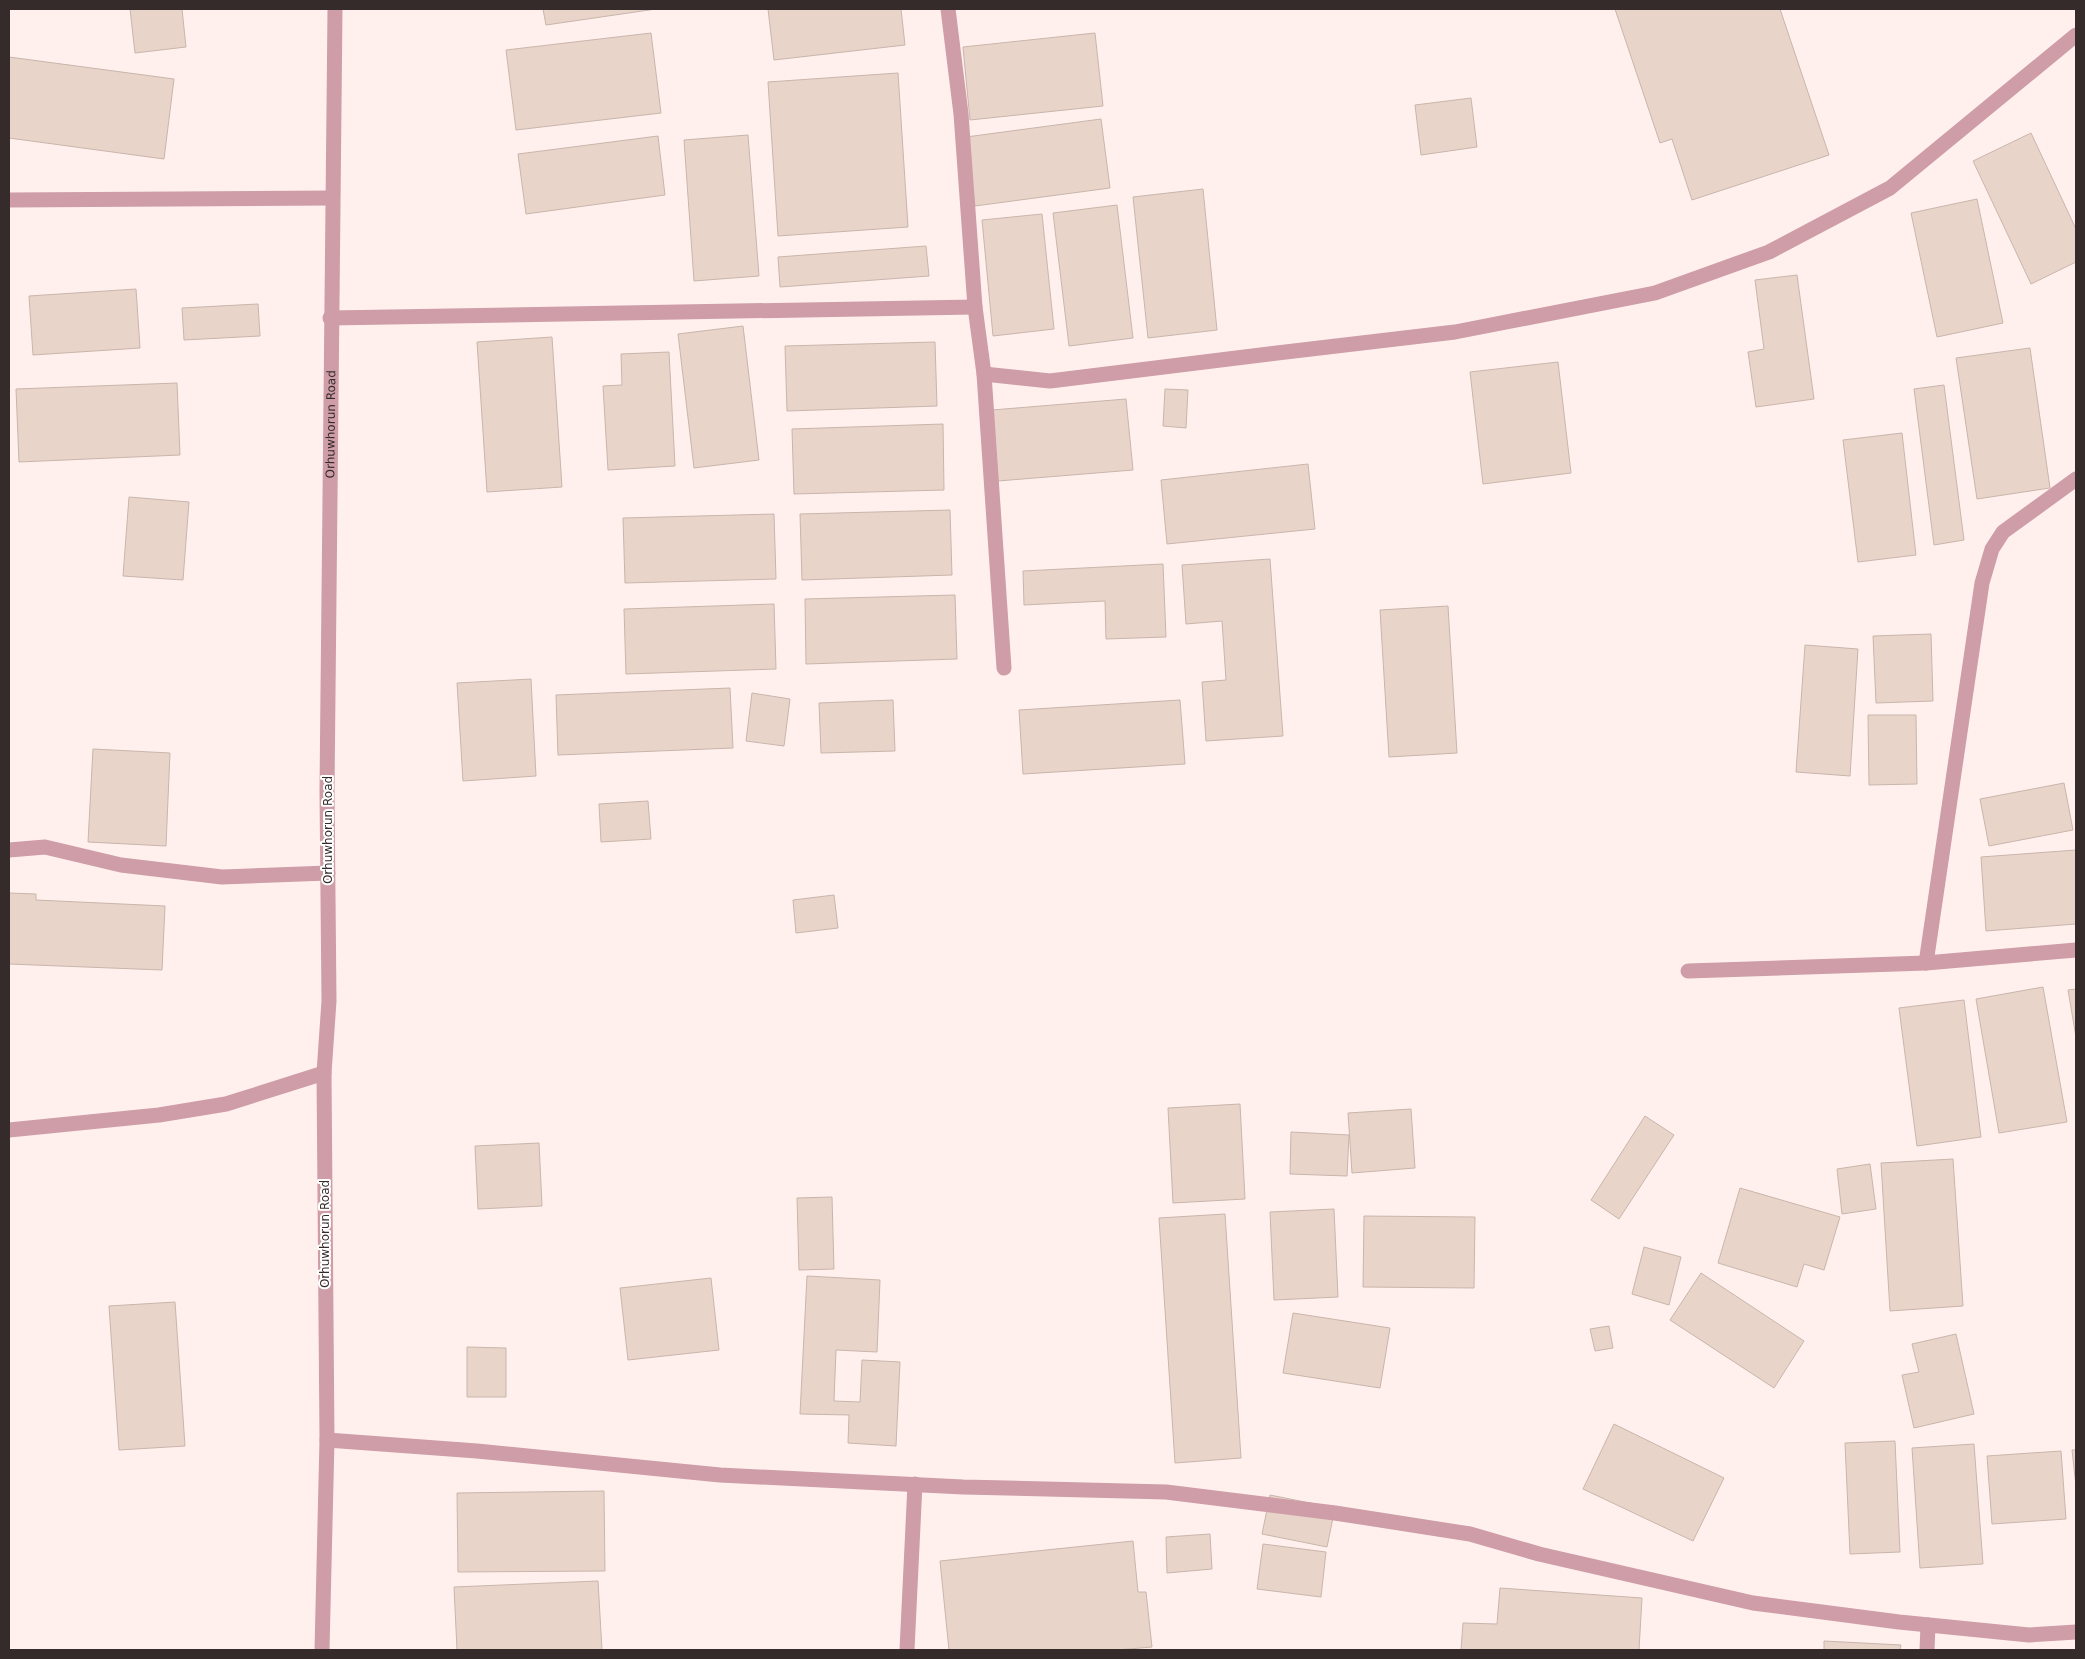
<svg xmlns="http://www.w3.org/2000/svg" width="2085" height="1659" font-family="'DejaVu Sans',sans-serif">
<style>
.building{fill:#e9d4ca;stroke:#c9b5ab}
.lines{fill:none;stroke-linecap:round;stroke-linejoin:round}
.minor{stroke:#ce9da7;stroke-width:15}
.labels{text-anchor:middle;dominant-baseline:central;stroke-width:4;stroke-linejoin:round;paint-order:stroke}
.street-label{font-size:12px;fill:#342b2a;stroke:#fff}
</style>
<rect width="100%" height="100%" fill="#fff0ee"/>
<!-- building -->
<g class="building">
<path d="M 130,9 L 182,9 L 186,47 L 135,53 Z"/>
<path d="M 543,9 L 656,9 L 546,25 Z"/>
<path d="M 768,9 L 901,9 L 905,45 L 774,60 Z"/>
<path d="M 1615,9 L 1780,9 L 1829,155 L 1692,200 L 1672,139 L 1660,143 Z"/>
<path d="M 651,33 L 661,113 L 516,130 L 506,50 Z"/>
<path d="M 1095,33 L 1103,106 L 970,120 L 963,47 Z"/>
<path d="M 9,57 L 174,79 L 164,159 L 9,138 Z"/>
<path d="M 898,73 L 908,227 L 778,236 L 768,82 Z"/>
<path d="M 1471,98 L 1477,147 L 1421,155 L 1415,105 Z"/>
<path d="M 1101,119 L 1110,188 L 975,206 L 966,137 Z"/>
<path d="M 2031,133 L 2076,229 L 2076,262 L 2031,284 L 1973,161 Z"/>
<path d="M 748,135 L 759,276 L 694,281 L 684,140 Z"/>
<path d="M 658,136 L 665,195 L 526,214 L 518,154 Z"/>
<path d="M 1203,189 L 1217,330 L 1148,338 L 1133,197 Z"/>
<path d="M 1977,199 L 2003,323 L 1937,337 L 1911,213 Z"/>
<path d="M 1117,205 L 1133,338 L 1069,346 L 1053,213 Z"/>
<path d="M 1042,214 L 1054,329 L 993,336 L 982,220 Z"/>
<path d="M 926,246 L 929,276 L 780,287 L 778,257 Z"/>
<path d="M 1797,275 L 1814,399 L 1756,407 L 1748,352 L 1764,349 L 1755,280 Z"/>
<path d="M 136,289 L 140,348 L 33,355 L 29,296 Z"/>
<path d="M 258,304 L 260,336 L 184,340 L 182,308 Z"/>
<path d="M 743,326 L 759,460 L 694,468 L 678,334 Z"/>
<path d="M 552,337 L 562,487 L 487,492 L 477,342 Z"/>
<path d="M 935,342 L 937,406 L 787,411 L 785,346 Z"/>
<path d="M 2030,348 L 2050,488 L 1977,499 L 1956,358 Z"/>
<path d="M 669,352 L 675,466 L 608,470 L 603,386 L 622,385 L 621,354 Z"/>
<path d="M 1558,362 L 1571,473 L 1483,484 L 1470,372 Z"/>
<path d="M 177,383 L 180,455 L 19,462 L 16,389 Z"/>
<path d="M 1944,385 L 1964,540 L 1934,545 L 1914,389 Z"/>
<path d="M 1165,389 L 1188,390 L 1186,428 L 1163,426 Z"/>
<path d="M 1126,399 L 1133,470 L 998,481 L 992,410 Z"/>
<path d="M 943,424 L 944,490 L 794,494 L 792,429 Z"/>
<path d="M 1902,433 L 1916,555 L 1858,562 L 1843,440 Z"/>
<path d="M 1308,464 L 1315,529 L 1167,544 L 1161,480 Z"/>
<path d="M 129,497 L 189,502 L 183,580 L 123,576 Z"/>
<path d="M 950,510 L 952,575 L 802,580 L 800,514 Z"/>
<path d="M 774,514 L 776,579 L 625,583 L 623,518 Z"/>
<path d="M 1270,559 L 1283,736 L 1206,741 L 1202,682 L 1226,680 L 1222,621 L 1186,624 L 1182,565 Z"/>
<path d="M 1163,564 L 1166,637 L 1106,639 L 1105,601 L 1024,605 L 1023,571 Z"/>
<path d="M 955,595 L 957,659 L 806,664 L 805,599 Z"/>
<path d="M 774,604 L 776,669 L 626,674 L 624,609 Z"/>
<path d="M 1448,606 L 1457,753 L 1389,757 L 1380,610 Z"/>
<path d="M 1931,634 L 1933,701 L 1876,703 L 1873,636 Z"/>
<path d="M 1805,645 L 1858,649 L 1850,776 L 1796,772 Z"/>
<path d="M 531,679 L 536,776 L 463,781 L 457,683 Z"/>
<path d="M 730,688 L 733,748 L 558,755 L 556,695 Z"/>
<path d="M 752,693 L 790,699 L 784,746 L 746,741 Z"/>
<path d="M 893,700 L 895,751 L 821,753 L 819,703 Z"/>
<path d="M 1180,700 L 1185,764 L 1023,774 L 1019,710 Z"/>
<path d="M 1868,715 L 1916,715 L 1917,784 L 1869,785 Z"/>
<path d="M 93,749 L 170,753 L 166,846 L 88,842 Z"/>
<path d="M 2064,783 L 2073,830 L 1989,846 L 1980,799 Z"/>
<path d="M 648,801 L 651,839 L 601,842 L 599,804 Z"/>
<path d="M 2076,850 L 2076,924 L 1986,931 L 1981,857 Z"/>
<path d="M 9,893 L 36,894 L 36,900 L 165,906 L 162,970 L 9,964 Z"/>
<path d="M 834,895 L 838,928 L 796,933 L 793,900 Z"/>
<path d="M 2043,987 L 2067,1122 L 1999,1133 L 1976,999 Z"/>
<path d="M 2076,989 L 2076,1037 L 2068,990 Z"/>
<path d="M 1964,1000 L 1981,1137 L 1917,1146 L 1899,1008 Z"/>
<path d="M 1240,1104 L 1245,1199 L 1173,1203 L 1168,1108 Z"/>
<path d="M 1411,1109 L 1415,1168 L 1352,1173 L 1348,1113 Z"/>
<path d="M 1645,1116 L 1674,1135 L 1619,1219 L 1591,1200 Z"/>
<path d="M 1291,1132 L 1349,1135 L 1347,1176 L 1290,1174 Z"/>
<path d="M 539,1143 L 542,1206 L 478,1209 L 475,1146 Z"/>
<path d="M 1953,1159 L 1963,1306 L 1890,1311 L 1881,1163 Z"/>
<path d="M 1870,1164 L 1876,1209 L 1842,1214 L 1837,1169 Z"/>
<path d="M 1740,1188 L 1840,1217 L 1824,1270 L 1804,1264 L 1797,1287 L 1718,1263 Z"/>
<path d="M 832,1197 L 834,1269 L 799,1270 L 797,1198 Z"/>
<path d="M 1334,1209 L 1338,1297 L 1274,1300 L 1270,1212 Z"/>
<path d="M 1225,1214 L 1241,1458 L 1175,1463 L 1159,1218 Z"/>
<path d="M 1364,1216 L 1475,1217 L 1474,1288 L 1363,1287 Z"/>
<path d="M 1644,1247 L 1681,1257 L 1669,1305 L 1632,1294 Z"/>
<path d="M 1701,1273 L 1804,1341 L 1774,1388 L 1670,1320 Z"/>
<path d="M 807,1276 L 880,1280 L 877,1352 L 836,1350 L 834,1401 L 860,1402 L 862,1360 L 900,1362 L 896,1446 L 848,1443 L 849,1415 L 800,1414 Z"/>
<path d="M 711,1278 L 719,1350 L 628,1360 L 620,1288 Z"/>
<path d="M 175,1302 L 185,1446 L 119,1450 L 109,1306 Z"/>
<path d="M 1293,1313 L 1390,1328 L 1380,1388 L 1283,1373 Z"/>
<path d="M 1609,1326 L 1613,1348 L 1595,1351 L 1590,1329 Z"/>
<path d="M 1956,1334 L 1974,1414 L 1914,1428 L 1902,1375 L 1919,1372 L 1912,1344 Z"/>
<path d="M 467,1347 L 506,1348 L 506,1397 L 467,1397 Z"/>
<path d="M 1614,1424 L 1724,1478 L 1693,1541 L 1583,1489 Z"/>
<path d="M 1895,1441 L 1900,1552 L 1850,1554 L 1845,1443 Z"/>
<path d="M 1974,1444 L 1983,1564 L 1920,1568 L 1912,1448 Z"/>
<path d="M 2072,1450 L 2076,1450 L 2076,1486 Z"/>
<path d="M 2061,1451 L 2066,1519 L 1992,1524 L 1987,1456 Z"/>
<path d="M 604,1491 L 605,1571 L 458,1572 L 457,1493 Z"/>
<path d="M 1270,1495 L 1335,1508 L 1327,1547 L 1262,1534 Z"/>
<path d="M 1210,1534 L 1212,1569 L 1167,1573 L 1166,1537 Z"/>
<path d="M 1133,1541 L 1138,1592 L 1146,1592 L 1152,1647 L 1117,1650 L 949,1650 L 940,1561 Z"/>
<path d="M 1263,1544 L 1326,1552 L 1321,1597 L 1257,1589 Z"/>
<path d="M 598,1581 L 602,1650 L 457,1650 L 454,1587 Z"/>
<path d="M 1500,1588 L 1642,1598 L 1639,1650 L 1461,1650 L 1463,1623 L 1497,1624 Z"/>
<path d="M 1824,1641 L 1901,1645 L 1900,1650 L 1824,1650 Z"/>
</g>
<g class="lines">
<!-- minor -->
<g class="minor">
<path d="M 948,9 L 961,114 L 975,307 L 984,374 L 1004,668"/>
<path d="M 9,200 L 332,198"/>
<path d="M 330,318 L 975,307"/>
<path d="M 984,374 L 1050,381 L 1277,353 L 1455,332 L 1655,293 L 1769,252 L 1890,188 L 2076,35"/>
<path d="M 9,850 L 45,847 L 121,865 L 222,877 L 328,873"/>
<path d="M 1926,963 L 1982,583 L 1992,549 L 2003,532 L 2076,479"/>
<path d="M 1688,971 L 1926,963 L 2076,950"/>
<path d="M 9,1130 L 159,1115 L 226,1104 L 324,1073"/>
<path d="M 327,1440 L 477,1451 L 720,1475 L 963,1487 L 1166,1492 L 1335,1513 L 1470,1534 L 1539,1554 L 1753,1603 L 1899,1622 L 2029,1635 L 2076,1632"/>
<path id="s1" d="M 322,1650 L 327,1440 L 324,1073 L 329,1001 L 327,791 L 335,9"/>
<path d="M 907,1650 L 915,1484"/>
<path d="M 1927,1650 L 1928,1625"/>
</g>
</g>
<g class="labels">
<!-- street labels -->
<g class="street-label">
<text stroke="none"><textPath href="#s1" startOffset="1226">Orhuwhorun Road</textPath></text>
<text transform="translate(328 830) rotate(-90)">Orhuwhorun Road</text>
<text transform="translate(325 1234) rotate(-90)">Orhuwhorun Road</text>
</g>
</g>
<!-- border -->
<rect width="2085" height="1659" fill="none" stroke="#342b2a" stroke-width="20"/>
</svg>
